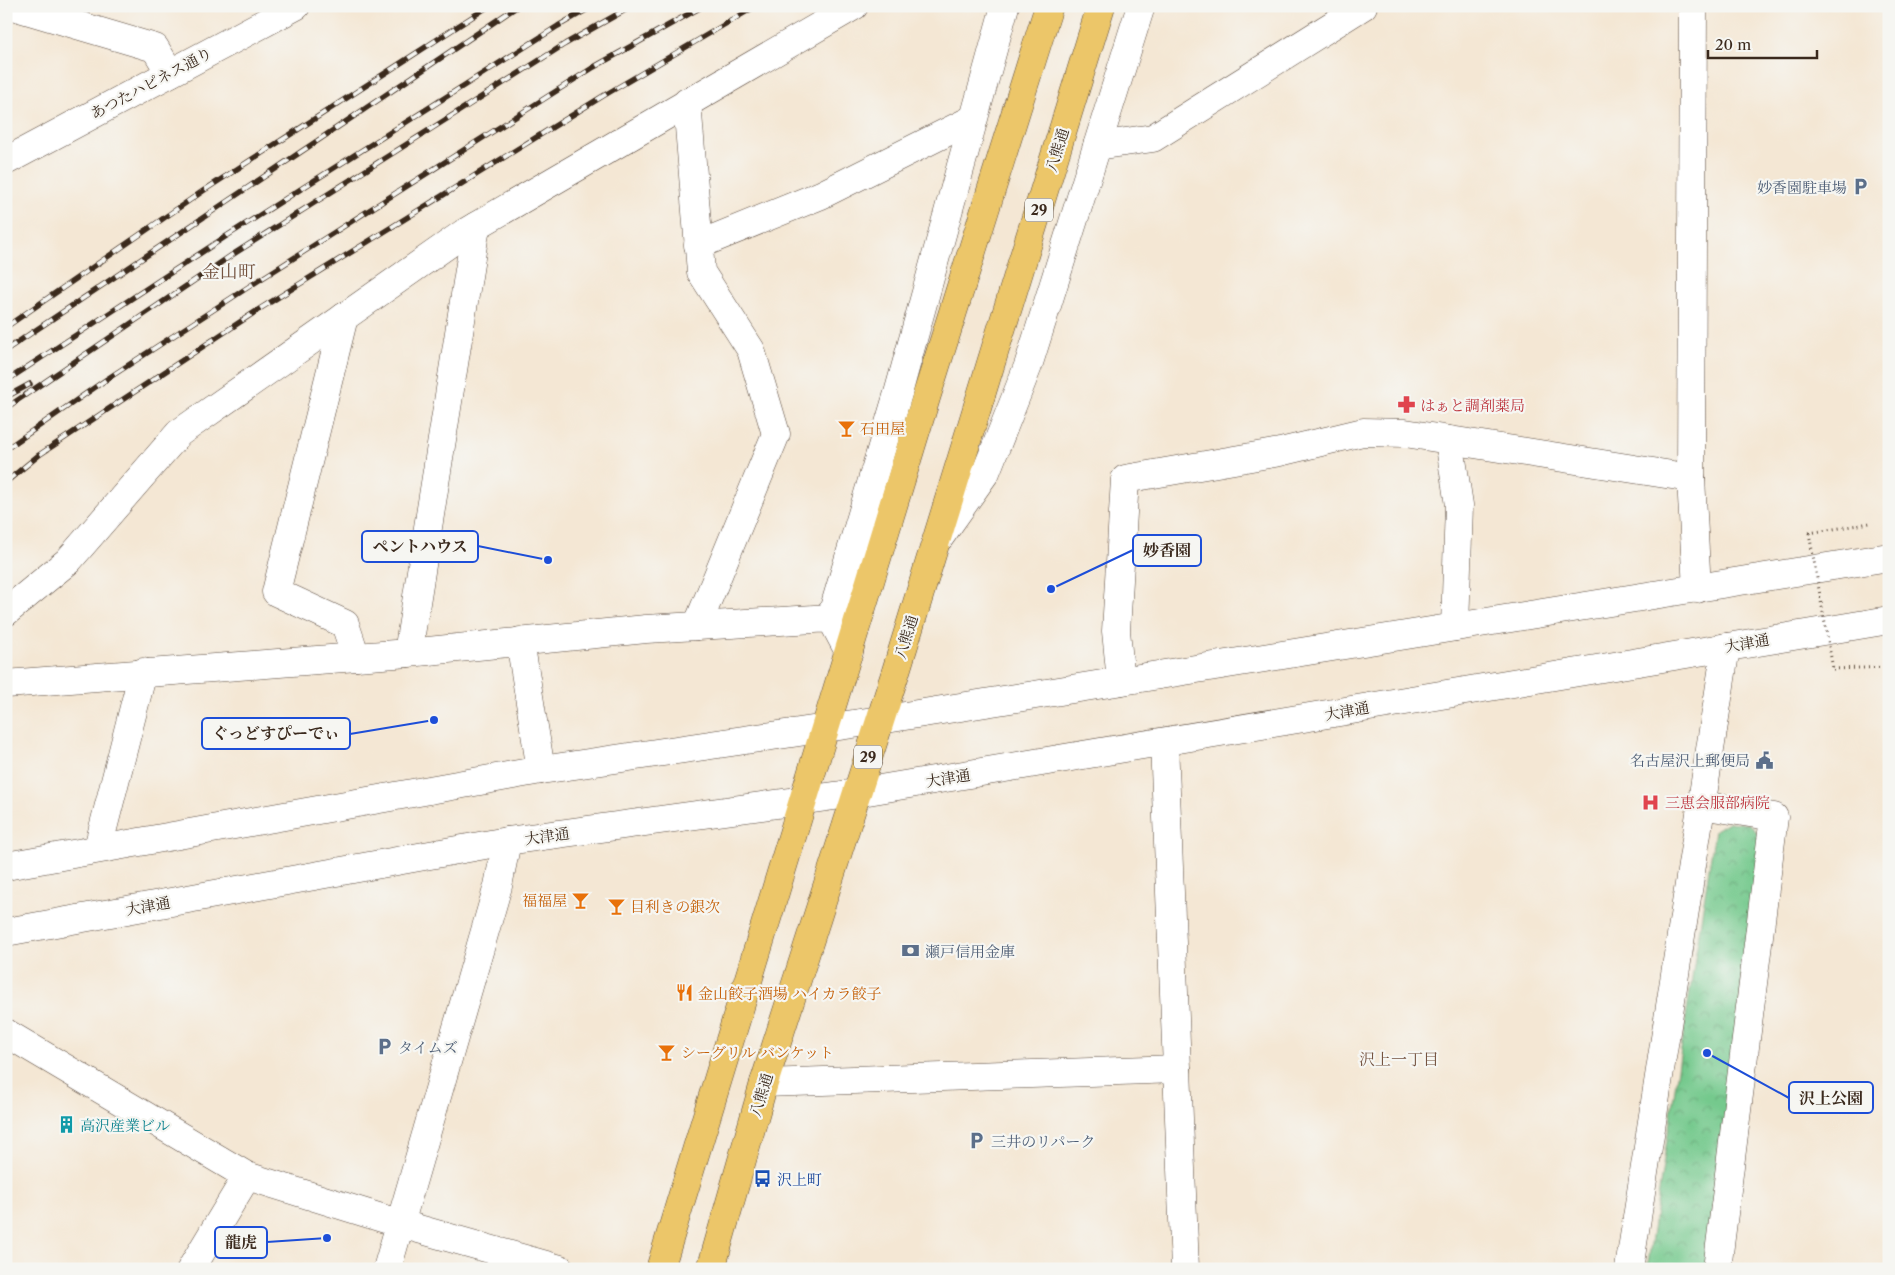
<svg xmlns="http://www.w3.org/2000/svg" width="1895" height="1275" font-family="'Libre Caslon Text','Noto Serif JP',serif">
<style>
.park{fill:url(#park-crowns);stroke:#587a56}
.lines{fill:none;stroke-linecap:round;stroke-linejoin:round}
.minor-casing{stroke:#574639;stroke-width:29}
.tertiary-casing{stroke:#574639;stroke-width:29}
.primary-casing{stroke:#574639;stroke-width:29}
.path{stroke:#574639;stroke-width:3;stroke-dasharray:1 4;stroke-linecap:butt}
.minor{stroke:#fff;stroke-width:28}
.tertiary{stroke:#fff;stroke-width:28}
.primary{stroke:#ecc669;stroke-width:28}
.rail-casing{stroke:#3b2a1e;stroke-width:5.5}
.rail{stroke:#f6f6f2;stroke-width:4;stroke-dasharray:11;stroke-linecap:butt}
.path-bridge{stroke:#574639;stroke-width:3;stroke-dasharray:1 4;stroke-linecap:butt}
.labels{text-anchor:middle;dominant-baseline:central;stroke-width:4.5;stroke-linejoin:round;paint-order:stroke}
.shield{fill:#f6f6f2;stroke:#73675e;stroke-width:1}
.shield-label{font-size:14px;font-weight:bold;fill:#3b2a1e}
.street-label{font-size:15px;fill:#3b2a1e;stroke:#f6f6f2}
.service-label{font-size:15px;fill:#4e5e75;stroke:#f6f6f2;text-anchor:start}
.health-label{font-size:15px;fill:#be3a42;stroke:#f6f6f2;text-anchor:start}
.food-label{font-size:15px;fill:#c56008;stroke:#f6f6f2;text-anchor:start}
.culture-label{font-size:15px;fill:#0d838f;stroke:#f6f6f2;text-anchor:start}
.transit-label{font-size:15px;fill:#164399;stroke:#f6f6f2;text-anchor:start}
.neighbourhood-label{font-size:16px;fill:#755441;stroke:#f6f6f2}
.quarter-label{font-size:18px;fill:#755441;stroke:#f6f6f2}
.leader{fill:none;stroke:#1d4ed8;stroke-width:2}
.callout-dot{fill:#1d4ed8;stroke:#f6f6f2;stroke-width:2}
.callout{fill:#f6f6f2;stroke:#1d4ed8;stroke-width:2}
.callout-label{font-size:16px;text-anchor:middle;font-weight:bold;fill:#3b2a1e}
</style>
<defs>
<pattern id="park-crowns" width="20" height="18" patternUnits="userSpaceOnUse" patternTransform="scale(1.25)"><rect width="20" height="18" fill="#75c98d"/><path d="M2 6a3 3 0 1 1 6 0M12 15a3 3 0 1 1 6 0" fill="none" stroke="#61a373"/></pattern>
</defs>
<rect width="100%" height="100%" fill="#f6f6f2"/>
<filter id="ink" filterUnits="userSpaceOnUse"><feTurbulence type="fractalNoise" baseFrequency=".02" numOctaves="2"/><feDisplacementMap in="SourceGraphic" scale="10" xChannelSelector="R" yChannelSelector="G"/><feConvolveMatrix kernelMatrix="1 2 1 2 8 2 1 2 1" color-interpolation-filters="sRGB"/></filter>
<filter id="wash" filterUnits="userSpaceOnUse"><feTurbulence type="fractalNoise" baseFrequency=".0096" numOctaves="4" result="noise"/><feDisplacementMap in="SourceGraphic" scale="20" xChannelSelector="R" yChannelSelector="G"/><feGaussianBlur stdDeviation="1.12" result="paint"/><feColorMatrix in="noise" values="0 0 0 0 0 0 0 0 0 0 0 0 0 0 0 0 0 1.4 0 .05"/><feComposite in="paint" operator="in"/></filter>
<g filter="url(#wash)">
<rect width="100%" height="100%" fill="#f4e7d4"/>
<!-- park -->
<path class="park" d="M 1728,822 L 1750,824 L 1761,838 L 1705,1269 L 1647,1269 L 1715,830 Z"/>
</g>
<g filter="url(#ink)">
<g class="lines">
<defs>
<g id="minor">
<path d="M 13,6 L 155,48 L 170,73"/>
<path d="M 1693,6 L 1691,478 L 1697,589"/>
<path d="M 687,102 L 701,272 L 751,350 L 776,434 L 697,626"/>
<path d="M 1097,146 L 1153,138 L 1363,6"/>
<path d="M 698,245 L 821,195 L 973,119"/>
<path d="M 344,317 L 276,592 L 345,624 L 356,657"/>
<path d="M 1449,440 L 1459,505 L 1455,627"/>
<path d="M 940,537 L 986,472 L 1028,366 L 1141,6"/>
<path d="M 831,618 L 899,390 L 1005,6"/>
<path d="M 520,641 L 541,770"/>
<path d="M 408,653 L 476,226"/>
<path d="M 1121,681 L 1116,631 L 1125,479 L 1280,452 L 1363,432 L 1405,433 L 1691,478"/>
<path d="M 6,684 L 408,653 L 646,629 L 831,618 L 849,652"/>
<path d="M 1164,742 L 1185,1269"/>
<path d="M 1701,805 L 1774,817 L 1717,1269"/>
<path d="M 98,848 L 143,672"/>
<path d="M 6,1033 L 247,1176 L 401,1224 L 560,1269"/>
<path d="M 764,1083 L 1177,1069"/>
<path d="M 191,1269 L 247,1176"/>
<path d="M 387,1269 L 498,886 L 507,841"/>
<path d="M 1629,1269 L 1726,647"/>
</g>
<g id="tertiary">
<path d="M 6,161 L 296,6"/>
<path d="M 6,612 L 68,561 L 179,433 L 464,233 L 854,6"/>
<path d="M 6,866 L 541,770 L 880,720 L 1889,557"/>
<path d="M 6,932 L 507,841 L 856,793 L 1889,620"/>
</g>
<g id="primary">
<path d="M 660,1269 L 926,398 L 1049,6"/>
<path d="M 711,1269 L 764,1083 L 896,671 L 1101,6"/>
</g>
</defs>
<!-- minor casing -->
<use href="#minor" class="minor-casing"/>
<!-- tertiary casing -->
<use href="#tertiary" class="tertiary-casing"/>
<!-- primary casing -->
<use href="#primary" class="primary-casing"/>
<!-- path -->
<g class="path">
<path d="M 1809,533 L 1870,523"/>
<path d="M 1833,669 L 1889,667"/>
</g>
<!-- minor -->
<use href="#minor" class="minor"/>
<!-- tertiary -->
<use href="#tertiary" class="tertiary"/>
<!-- primary -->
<use href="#primary" class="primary"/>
<defs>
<g id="rail">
<path d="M 6,327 L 203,191 L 489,6"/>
<path d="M 6,350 L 518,6"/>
<path d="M 6,381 L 225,237 L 558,26 L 593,6"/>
<path d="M 6,397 L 30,384"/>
<path d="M 6,408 L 232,255 L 565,44 L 632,6"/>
<path d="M 6,449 L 107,379 L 253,284 L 594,67 L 703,6"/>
<path d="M 6,482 L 39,455 L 261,308 L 603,96 L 756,6"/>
</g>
</defs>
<!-- rail casing -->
<use href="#rail" class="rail-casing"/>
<!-- rail -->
<use href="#rail" class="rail"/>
<!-- path-bridge -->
<path class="path-bridge" d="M 1809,533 L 1833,669"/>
</g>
</g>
<!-- icons -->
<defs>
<symbol id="parking-bare" viewBox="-9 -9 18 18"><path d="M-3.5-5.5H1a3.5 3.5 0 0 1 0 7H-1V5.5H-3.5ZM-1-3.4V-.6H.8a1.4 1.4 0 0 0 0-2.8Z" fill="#5c6f8a" stroke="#f6f6f2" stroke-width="2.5" paint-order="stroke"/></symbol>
<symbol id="pharmacy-bare" viewBox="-9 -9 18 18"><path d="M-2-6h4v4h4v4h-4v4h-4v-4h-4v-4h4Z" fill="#e0444e" stroke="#f6f6f2" stroke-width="2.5" paint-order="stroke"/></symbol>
<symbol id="bar-bare" viewBox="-9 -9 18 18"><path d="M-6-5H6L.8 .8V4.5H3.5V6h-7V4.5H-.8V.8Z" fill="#e8710a" stroke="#f6f6f2" stroke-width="2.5" paint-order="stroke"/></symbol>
<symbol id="civic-bare" viewBox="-9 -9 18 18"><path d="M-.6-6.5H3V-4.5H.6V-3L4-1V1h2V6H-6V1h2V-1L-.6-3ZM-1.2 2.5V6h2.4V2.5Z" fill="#5c6f8a" stroke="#f6f6f2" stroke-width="2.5" paint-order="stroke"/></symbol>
<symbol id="hospital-bare" viewBox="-9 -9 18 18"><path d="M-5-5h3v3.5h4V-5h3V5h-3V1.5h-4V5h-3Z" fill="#e0444e" stroke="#f6f6f2" stroke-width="2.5" paint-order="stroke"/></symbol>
<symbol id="bank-bare" viewBox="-9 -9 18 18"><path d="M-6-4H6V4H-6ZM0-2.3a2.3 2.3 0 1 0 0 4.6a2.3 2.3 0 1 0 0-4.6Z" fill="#5c6f8a" stroke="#f6f6f2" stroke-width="2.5" paint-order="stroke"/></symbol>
<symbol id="restaurant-bare" viewBox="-9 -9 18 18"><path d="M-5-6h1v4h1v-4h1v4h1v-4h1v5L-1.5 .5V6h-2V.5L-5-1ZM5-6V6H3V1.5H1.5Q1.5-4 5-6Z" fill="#e8710a" stroke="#f6f6f2" stroke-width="2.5" paint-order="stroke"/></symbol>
<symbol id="building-bare" viewBox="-9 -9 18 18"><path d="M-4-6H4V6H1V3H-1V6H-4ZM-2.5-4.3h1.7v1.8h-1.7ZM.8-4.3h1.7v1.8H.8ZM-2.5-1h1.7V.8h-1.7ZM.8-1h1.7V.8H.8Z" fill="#0f9aa8" stroke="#f6f6f2" stroke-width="2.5" paint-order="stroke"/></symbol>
<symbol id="bus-bare" viewBox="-9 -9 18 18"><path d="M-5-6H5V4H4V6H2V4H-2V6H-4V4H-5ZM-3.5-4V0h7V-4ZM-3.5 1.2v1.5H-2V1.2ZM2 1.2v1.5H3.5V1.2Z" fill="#1a4fb4" stroke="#f6f6f2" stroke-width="2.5" paint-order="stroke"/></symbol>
</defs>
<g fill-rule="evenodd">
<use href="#parking-bare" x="1848" y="174" width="25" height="25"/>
<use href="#pharmacy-bare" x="1394" y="392" width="25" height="25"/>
<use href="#bar-bare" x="834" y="416" width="25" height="25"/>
<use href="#civic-bare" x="1752" y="748" width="25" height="25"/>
<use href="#hospital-bare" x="1638" y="790" width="25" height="25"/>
<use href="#bar-bare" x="568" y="888" width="25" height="25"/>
<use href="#bar-bare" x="604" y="894" width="25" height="25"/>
<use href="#bank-bare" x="898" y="938" width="25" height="25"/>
<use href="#restaurant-bare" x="672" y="980" width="25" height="25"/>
<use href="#parking-bare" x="372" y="1034" width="25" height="25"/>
<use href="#bar-bare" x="654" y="1040" width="25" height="25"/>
<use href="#building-bare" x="54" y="1112" width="25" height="25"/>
<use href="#parking-bare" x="964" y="1128" width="25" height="25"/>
<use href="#bus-bare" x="750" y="1166" width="25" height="25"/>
</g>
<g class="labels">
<!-- shield labels -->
<g class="shield">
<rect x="1025" y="198.5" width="28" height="23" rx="4"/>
<rect x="854" y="745.5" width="28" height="23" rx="4"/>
</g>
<g class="shield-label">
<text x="1039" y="210">29</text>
<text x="868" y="757">29</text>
</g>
<!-- street labels -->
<g class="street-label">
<text transform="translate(151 83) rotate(-28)">あつたハピネス通り</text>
<text transform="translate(1057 150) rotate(-73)">八熊通</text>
<text transform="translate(906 637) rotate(-73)">八熊通</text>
<text transform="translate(1747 643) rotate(-10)">大津通</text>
<text transform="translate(1347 711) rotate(-10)">大津通</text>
<text transform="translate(948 778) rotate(-9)">大津通</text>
<text transform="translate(547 836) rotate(-8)">大津通</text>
<text transform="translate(148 906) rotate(-10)">大津通</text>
<text transform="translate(761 1095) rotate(-73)">八熊通</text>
</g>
<!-- service labels -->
<g class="service-label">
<text x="1847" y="187" text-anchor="end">妙香園駐車場</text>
<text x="1750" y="760" text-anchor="end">名古屋沢上郵便局</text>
<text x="925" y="951">瀬戸信用金庫</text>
<text x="398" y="1047">タイムズ</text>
<text x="991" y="1141">三井のリパーク</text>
</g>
<!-- health labels -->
<g class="health-label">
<text x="1420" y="405">はぁと調剤薬局</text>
<text x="1665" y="802">三恵会服部病院</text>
</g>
<!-- food labels -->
<g class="food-label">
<text x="860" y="428">石田屋</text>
<text x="567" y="900" text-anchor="end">福福屋</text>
<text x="630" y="906">目利きの銀次</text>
<text x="698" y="993">金山餃子酒場 ハイカラ餃子</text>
<text x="681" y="1052">シーグリル バンケット</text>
</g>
<!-- culture labels -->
<g class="culture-label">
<text x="80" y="1125">高沢産業ビル</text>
</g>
<!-- transit labels -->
<g class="transit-label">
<text x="777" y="1179">沢上町</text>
</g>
<!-- neighbourhood labels -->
<g class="neighbourhood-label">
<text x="1399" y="1059">沢上一丁目</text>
</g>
<!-- quarter labels -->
<g class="quarter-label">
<text x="229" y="272">金山町</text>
</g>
</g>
<!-- callouts -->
<path class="leader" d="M548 560L478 546M1051 589L1133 550M434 720L350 734M1707 1053L1789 1098M327 1238L267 1242"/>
<g class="callout-dot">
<circle cx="548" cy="560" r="5"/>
<circle cx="1051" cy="589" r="5"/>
<circle cx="434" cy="720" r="5"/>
<circle cx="1707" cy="1053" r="5"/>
<circle cx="327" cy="1238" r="5"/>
</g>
<g class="callout">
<rect x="362" y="531" width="116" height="31" rx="5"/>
<rect x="1133" y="535" width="68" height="31" rx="5"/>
<rect x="202" y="718" width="148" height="31" rx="5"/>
<rect x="1789" y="1082" width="84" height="31" rx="5"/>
<rect x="215" y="1227" width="52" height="31" rx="5"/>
</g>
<g class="callout-label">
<text x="420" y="552">ペントハウス</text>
<text x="1167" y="556">妙香園</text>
<text x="276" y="739">ぐっどすぴーでぃ</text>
<text x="1831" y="1104">沢上公園</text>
<text x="241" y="1248">龍虎</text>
</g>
<!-- margin -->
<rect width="1895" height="1275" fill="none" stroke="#f6f6f2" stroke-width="25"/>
<!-- scale -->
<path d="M1708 50v8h109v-8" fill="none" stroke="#3b2a1e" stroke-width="2.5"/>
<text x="1715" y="50" font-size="15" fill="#3b2a1e" stroke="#f6f6f2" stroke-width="4" paint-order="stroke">20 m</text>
</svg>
